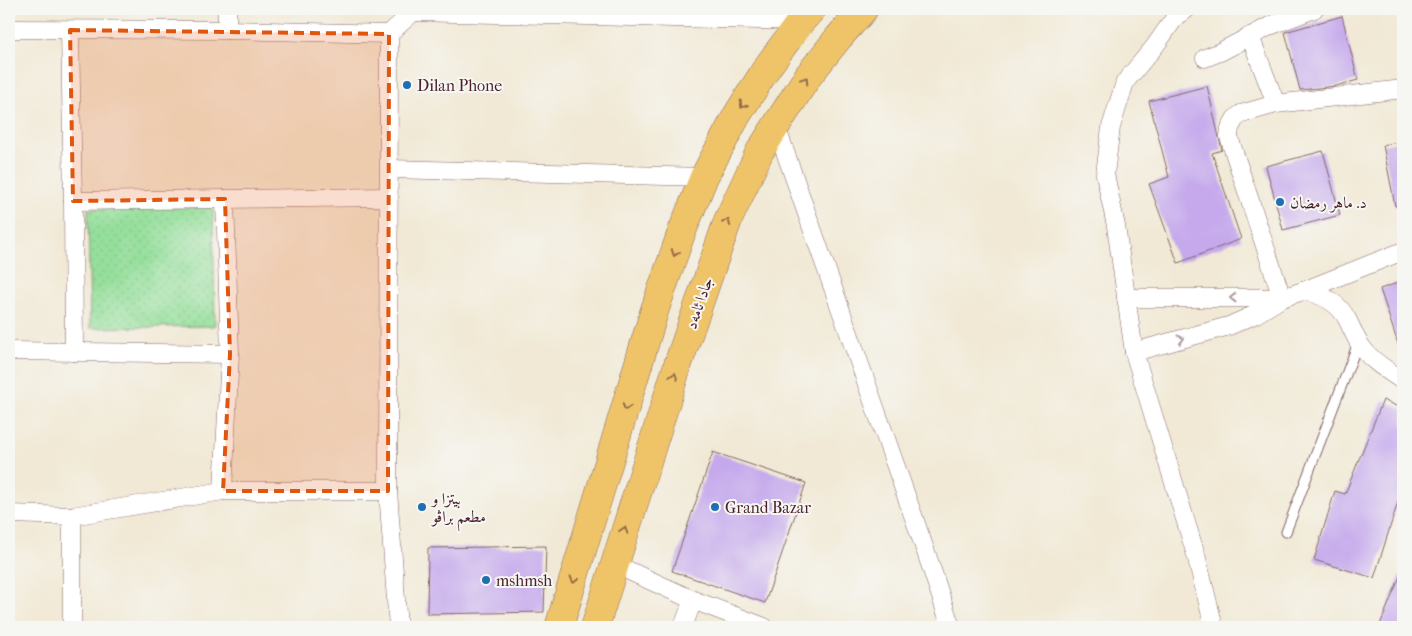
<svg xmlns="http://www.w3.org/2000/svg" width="1412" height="636" font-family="'IM FELL French Canon',Amiri,serif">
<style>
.grass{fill:url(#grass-dots);stroke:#707f63}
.building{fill:#c5a9ec}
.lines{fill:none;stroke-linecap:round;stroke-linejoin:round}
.lane-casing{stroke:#846666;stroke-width:11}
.street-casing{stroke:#846666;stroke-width:19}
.primary-casing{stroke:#846666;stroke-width:29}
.lane{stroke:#fff;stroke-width:9}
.street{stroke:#fff;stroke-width:18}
.primary{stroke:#efc469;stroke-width:28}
.oneway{stroke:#946947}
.oneway2{stroke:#ae9aa0}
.marked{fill:#e0560e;fill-opacity:0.2;stroke:#e0560e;stroke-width:4;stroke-dasharray:10 6;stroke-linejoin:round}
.poi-dot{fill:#1f6fb2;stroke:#f6f6f2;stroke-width:2}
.labels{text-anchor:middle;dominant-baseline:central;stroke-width:4;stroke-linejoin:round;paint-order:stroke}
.poi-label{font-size:16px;fill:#4a1f2b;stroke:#f6f6f2;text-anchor:start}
.street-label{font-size:16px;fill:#4a1f2b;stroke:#f6f6f2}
</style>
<defs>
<pattern id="grass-dots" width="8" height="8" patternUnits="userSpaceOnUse" patternTransform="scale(1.25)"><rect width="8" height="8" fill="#95df9b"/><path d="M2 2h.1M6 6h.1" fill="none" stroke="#82bf86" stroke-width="1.8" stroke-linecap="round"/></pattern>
</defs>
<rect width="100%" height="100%" fill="#f6f6f2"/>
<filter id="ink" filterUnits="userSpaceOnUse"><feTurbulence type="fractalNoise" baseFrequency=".02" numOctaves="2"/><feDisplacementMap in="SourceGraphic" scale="10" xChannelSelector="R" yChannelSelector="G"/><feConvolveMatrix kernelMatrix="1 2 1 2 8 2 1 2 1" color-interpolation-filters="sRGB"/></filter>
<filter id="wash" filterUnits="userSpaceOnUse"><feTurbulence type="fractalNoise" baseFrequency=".0096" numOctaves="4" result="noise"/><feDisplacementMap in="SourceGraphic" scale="20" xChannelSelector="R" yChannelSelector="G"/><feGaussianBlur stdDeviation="1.12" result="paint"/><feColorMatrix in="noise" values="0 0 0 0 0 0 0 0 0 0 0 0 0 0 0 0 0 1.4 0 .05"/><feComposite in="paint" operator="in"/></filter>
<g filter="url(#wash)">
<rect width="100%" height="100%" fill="#f1e9d5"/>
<!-- grass -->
<path class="grass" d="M 213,207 L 215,326 L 90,328 L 88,209 Z"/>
<g id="blocks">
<!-- building -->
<g class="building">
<path d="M 1342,16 L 1358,80 L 1336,86 L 1300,90 L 1285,32 Z"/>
<path d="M 1207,86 L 1222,150 L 1212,153 L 1241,239 L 1178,263 L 1149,184 L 1169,177 L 1149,101 Z"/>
<path d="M 1403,141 L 1403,206 L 1395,206 L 1383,145 Z"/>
<path d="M 1323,151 L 1340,215 L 1283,230 L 1266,166 Z"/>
<path d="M 1403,281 L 1403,349 L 1400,350 L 1380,289 Z"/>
<path d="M 1383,400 L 1403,409 L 1403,486 L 1374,578 L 1314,560 L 1335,491 L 1345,494 Z"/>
<path d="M 713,452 L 806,483 L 765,603 L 672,571 Z"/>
<path d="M 546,546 L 544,612 L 427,614 L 428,548 Z"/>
<path d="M 1403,569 L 1403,627 L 1379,627 Z"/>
</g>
</g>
</g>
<g filter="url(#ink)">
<use href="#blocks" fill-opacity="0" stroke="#846666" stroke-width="1"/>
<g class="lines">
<defs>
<path id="lane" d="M 1286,532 L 1358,343"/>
<g id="street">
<path d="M 1187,9 L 1176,16 L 1155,46 L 1125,82 L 1111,127 L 1105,174 L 1116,226 L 1134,352 L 1196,555 L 1214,627"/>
<path d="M 413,12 L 801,21"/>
<path d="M 9,29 L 227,30 L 389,34"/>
<path d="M 70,30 L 73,201 L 74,352"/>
<path d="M 227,30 L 227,9"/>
<path d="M 1250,36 L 1276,104"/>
<path d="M 1205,58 L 1220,52 L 1272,25 L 1314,9"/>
<path d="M 776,126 L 927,555 L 951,627"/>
<path d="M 389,169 L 704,177"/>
<path d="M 73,201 L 389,197"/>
<path d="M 1303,291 C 1321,294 1338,302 1347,319 C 1353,330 1356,341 1364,350 C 1374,363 1389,371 1403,381"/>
<path d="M 1126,298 L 1281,298"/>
<path d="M 1282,298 L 1229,137 L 1230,128 L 1235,119 L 1241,114 L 1276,104 L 1403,89"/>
<path d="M 9,351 L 230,354"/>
<path d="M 1134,352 L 1229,326 L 1256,314 L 1282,298 L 1303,291 L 1403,251"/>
<path d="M 223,491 L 230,354 L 225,199"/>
<path d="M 9,514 L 72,516 L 223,491 L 388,491"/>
<path d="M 72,516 L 72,627"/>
<path d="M 614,564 L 693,600 L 764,627"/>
<path d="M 398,627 L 388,491 L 389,34 L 413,12 L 413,9"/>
<path d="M 683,627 L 693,600"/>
</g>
<g id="primary">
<path d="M 559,627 L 655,309 L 681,234 L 704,177 L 737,115 L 768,66 L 801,21 L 812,9"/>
<path d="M 595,627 L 677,367 L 728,220 L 760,151 L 808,76 L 839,37 L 864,9"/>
</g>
</defs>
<!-- lane casing -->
<use href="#lane" class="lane-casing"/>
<!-- street casing -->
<use href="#street" class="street-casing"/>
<!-- primary casing -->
<use href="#primary" class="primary-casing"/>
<!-- lane -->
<use href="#lane" class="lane"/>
<!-- street -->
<use href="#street" class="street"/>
<!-- primary -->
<use href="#primary" class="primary"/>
</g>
<!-- one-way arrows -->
<defs><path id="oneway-chevron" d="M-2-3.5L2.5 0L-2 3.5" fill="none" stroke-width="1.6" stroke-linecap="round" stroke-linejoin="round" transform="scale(1.25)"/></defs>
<g class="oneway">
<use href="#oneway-chevron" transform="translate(805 80) rotate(-56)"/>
<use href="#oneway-chevron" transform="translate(743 105) rotate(123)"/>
<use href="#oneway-chevron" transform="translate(727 222) rotate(-68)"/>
<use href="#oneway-chevron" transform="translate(675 253) rotate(109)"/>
<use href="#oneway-chevron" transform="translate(674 376) rotate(-72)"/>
<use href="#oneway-chevron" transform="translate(626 407) rotate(107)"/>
<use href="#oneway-chevron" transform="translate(624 530) rotate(-72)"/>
<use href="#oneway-chevron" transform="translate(574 580) rotate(107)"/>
</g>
<g class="oneway2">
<use href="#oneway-chevron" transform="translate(1233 298) rotate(180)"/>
<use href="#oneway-chevron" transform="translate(1181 339) rotate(-15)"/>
</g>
</g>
<!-- marked area -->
<path class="marked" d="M 70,30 L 389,34 L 388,491 L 223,491 L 230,354 L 225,199 L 73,201 Z"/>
<!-- markers -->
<g class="poi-dot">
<circle cx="407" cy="85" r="5"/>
<circle cx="1280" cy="202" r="5"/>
<circle cx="422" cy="507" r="5"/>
<circle cx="715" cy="507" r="5"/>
<circle cx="486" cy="580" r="5"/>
</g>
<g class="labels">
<!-- poi labels -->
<g class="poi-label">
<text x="417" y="85">Dilan Phone</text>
<text x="1290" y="202">د. ماهر رمضان</text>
<text x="432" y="498">بيتزا و<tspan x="432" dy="18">مطعم براڤو</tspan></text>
<text x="725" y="507">Grand Bazar</text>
<text x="496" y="580">mshmsh</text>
</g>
<!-- street labels -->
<g class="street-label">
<text transform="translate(699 303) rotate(-71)">جادا ئامەد</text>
</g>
</g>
<!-- margin -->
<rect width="1412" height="636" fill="none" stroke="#f6f6f2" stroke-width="30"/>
</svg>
